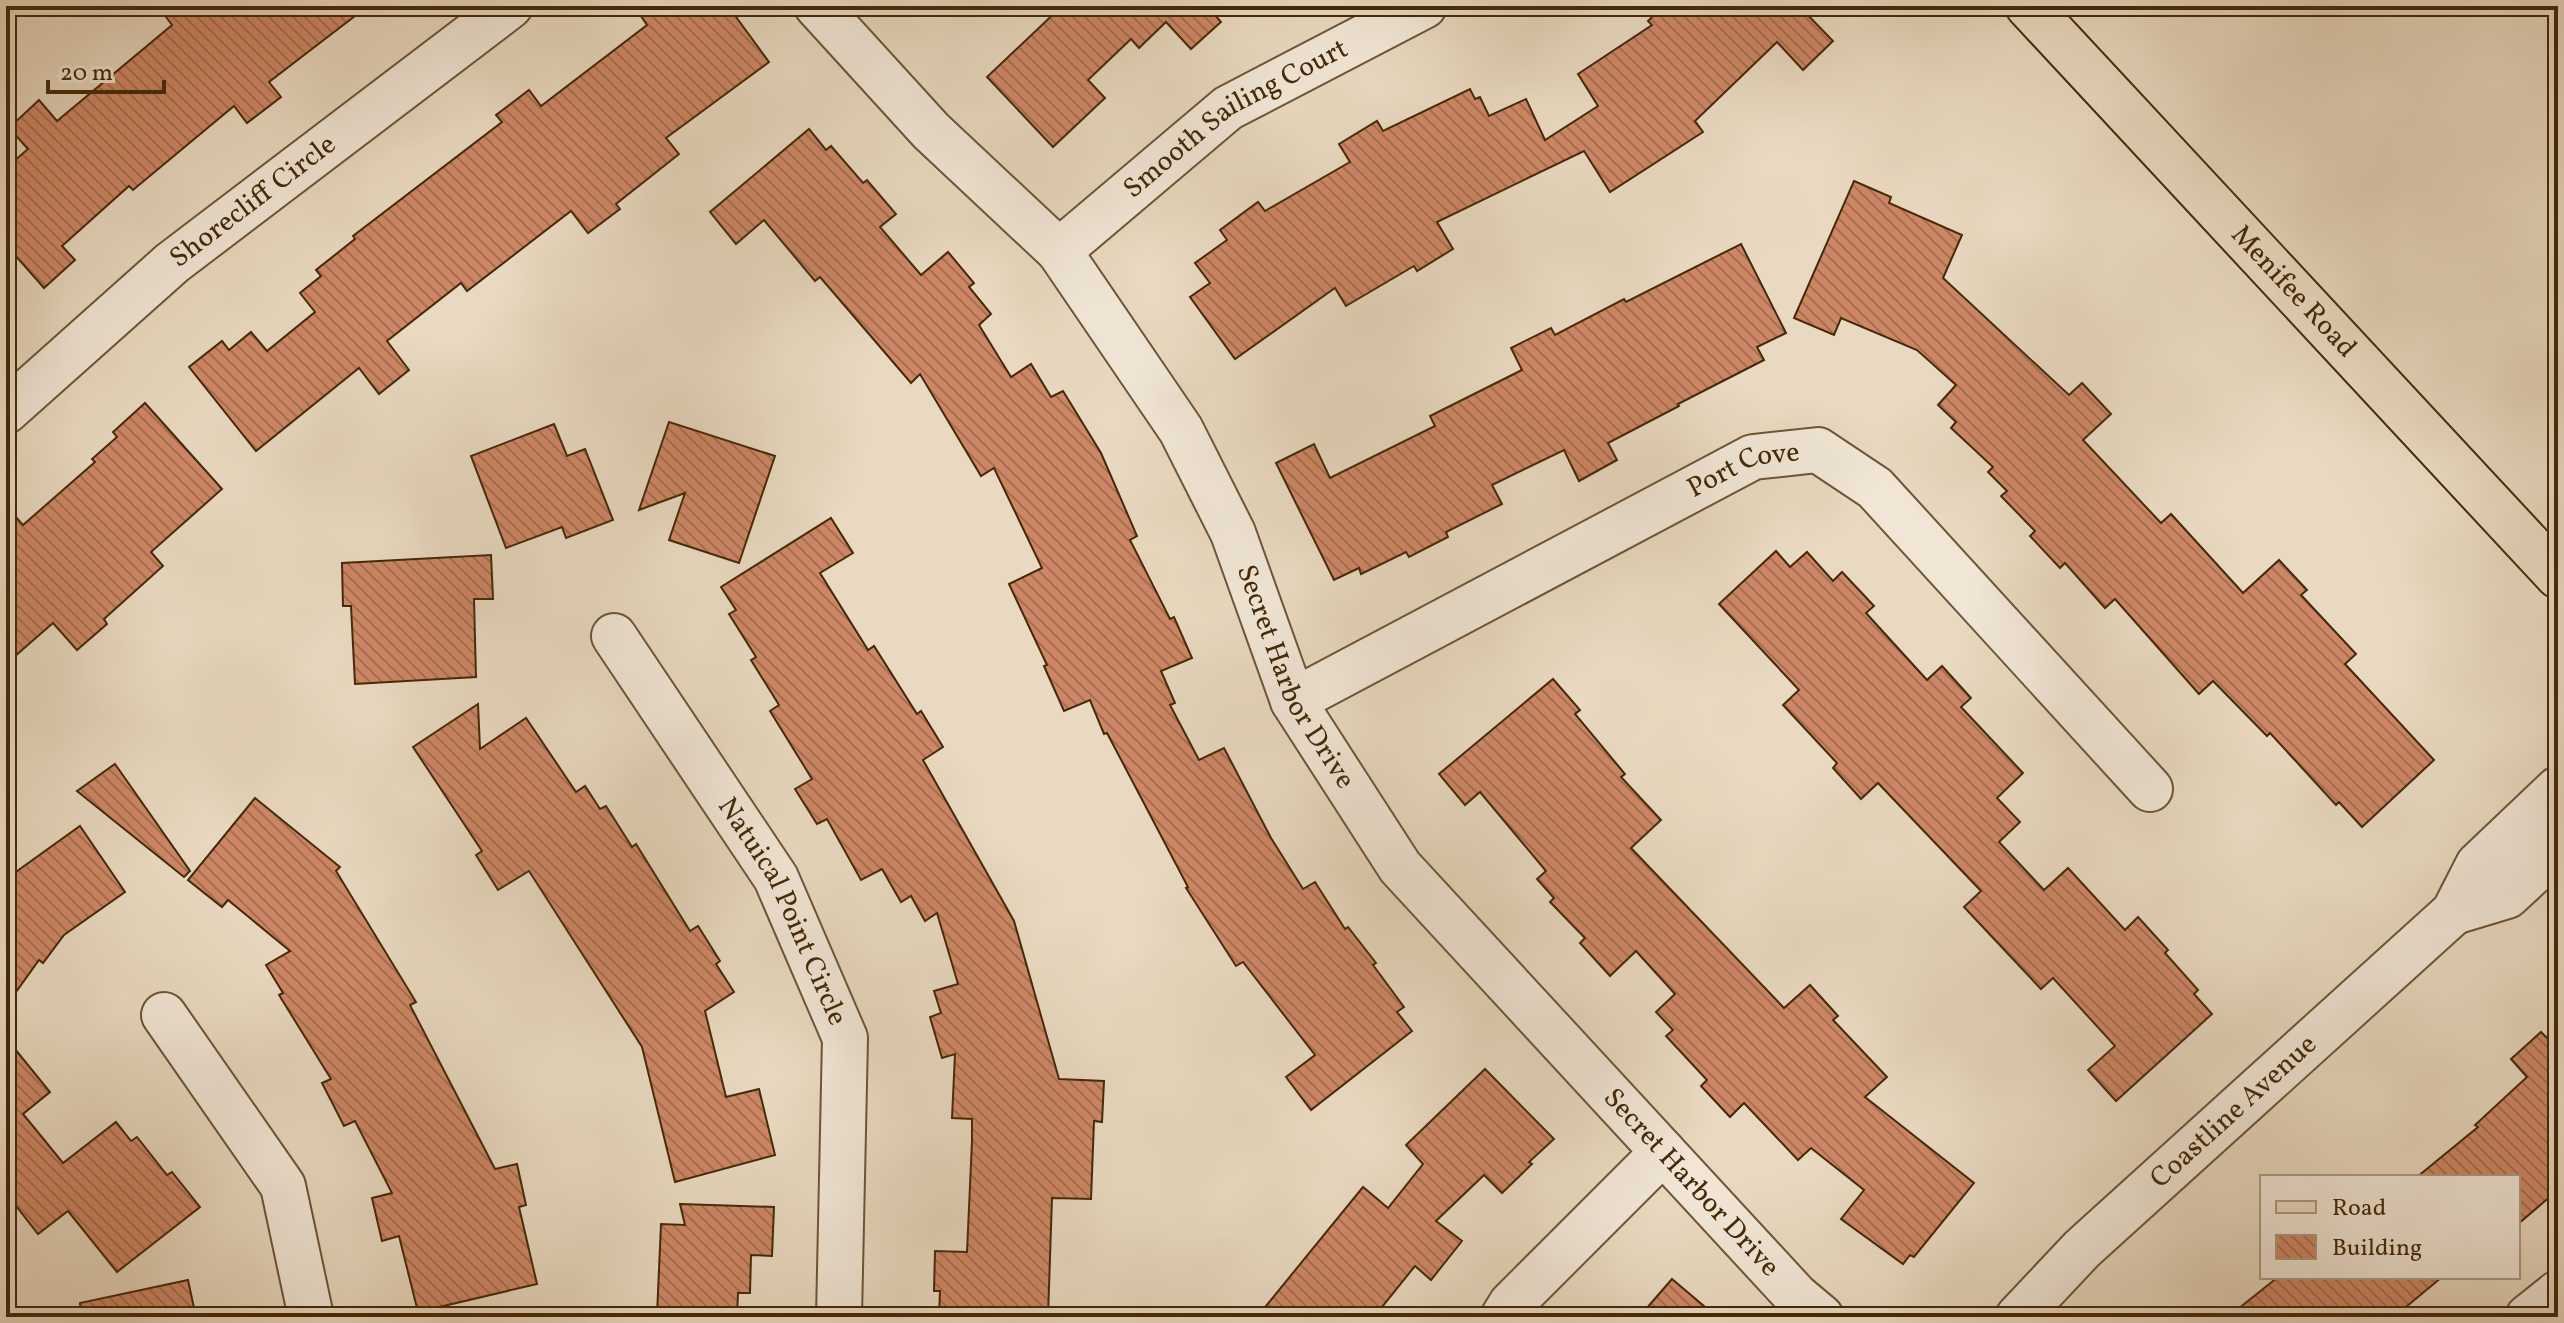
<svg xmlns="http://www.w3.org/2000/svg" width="2564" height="1323" font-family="Vollkorn,serif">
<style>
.building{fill:url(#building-back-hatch);stroke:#432908;stroke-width:2}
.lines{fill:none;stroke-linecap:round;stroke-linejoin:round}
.minor-casing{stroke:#6c5536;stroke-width:48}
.tertiary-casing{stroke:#6c5536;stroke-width:48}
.primary-casing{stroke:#432908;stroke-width:48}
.minor{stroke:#f1e6d6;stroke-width:44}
.tertiary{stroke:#f1e6d6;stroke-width:44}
.primary{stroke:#e9d9c0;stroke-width:44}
.labels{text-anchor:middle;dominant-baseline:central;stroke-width:6;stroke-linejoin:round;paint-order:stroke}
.street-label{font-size:28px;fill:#432908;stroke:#f1e6d6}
</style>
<defs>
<pattern id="building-back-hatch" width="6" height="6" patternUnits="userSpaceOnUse" patternTransform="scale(2)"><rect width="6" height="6" fill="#ce8766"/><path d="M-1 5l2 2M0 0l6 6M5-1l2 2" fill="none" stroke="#a96e52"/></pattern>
</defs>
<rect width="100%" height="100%" fill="#e9d9c0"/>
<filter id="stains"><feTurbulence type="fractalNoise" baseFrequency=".0025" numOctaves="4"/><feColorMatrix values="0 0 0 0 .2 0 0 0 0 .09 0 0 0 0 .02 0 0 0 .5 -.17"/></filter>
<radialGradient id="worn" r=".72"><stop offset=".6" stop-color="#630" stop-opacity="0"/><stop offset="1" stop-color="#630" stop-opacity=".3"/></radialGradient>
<!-- building -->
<g class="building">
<path d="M 158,6 L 368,6 L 269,82 L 281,97 L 247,123 L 234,106 L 133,190 L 129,186 L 62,246 L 75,260 L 44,288 L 6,245 L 6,168 L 28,149 L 9,128 L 39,100 L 57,121 L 172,25 Z"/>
<path d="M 634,6 L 728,6 L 769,62 L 666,138 L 679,154 L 616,204 L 620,209 L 588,233 L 571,211 L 467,291 L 461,283 L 387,341 L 409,370 L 379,394 L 359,368 L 256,451 L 189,367 L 222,341 L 229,350 L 251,332 L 267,351 L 315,312 L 300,293 L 321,276 L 316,270 L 355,239 L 353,236 L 502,122 L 496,115 L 529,90 L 541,106 L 647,25 Z"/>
<path d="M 1062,6 L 1207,6 L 1221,22 L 1191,49 L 1166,22 L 1139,48 L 1131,39 L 1088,80 L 1105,98 L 1053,147 L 987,77 Z"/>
<path d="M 1663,6 L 1799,6 L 1833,41 L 1803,70 L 1777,42 L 1695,121 L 1703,132 L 1610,192 L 1584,151 L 1437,222 L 1453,249 L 1417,271 L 1414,266 L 1346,306 L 1335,288 L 1235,359 L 1190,297 L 1210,283 L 1195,263 L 1227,240 L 1220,230 L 1258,202 L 1265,211 L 1350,162 L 1339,144 L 1377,121 L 1383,131 L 1470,89 L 1475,99 L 1480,97 L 1489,116 L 1526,99 L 1545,140 L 1598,106 L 1578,74 L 1652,25 L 1648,21 Z"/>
<path d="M 809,129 L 826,150 L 831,146 L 863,183 L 867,180 L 896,214 L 880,227 L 921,275 L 948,252 L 974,283 L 969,287 L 991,314 L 979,325 L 1011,377 L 1031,364 L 1051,397 L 1063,391 L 1101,453 L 1137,536 L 1130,540 L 1170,619 L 1174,617 L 1192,658 L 1161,671 L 1175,703 L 1170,705 L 1199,760 L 1224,748 L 1271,838 L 1303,889 L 1315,882 L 1345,929 L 1348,927 L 1376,963 L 1373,965 L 1404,1007 L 1397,1012 L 1412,1031 L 1311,1110 L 1286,1077 L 1315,1055 L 1243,962 L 1236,966 L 1186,888 L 1188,887 L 1107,733 L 1104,734 L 1090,700 L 1064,711 L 1044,666 L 1047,665 L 1009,584 L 1042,568 L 994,468 L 981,476 L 920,374 L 911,383 L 820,277 L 815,281 L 764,220 L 736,244 L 710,212 Z"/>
<path d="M 1854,181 L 1891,197 L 1889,203 L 1962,235 L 1943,278 L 2069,395 L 2082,383 L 2111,414 L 2083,440 L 2161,523 L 2171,514 L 2243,593 L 2279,560 L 2307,590 L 2301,595 L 2356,654 L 2345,664 L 2434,760 L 2362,827 L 2339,802 L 2336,805 L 2270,733 L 2267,736 L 2213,681 L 2199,694 L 2115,599 L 2105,608 L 2065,563 L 2060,568 L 2030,536 L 2035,531 L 2001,496 L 2007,491 L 1988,472 L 1993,467 L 1951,428 L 1956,422 L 1938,405 L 1956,385 L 1917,350 L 1841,318 L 1834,335 L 1794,318 Z"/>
<path d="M 1741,244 L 1786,333 L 1757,347 L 1764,360 L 1678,404 L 1679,406 L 1608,443 L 1617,460 L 1579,481 L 1564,450 L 1492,485 L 1502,504 L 1446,532 L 1448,537 L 1409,557 L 1406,552 L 1361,574 L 1359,568 L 1334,580 L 1276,463 L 1314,444 L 1330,478 L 1435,426 L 1430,416 L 1522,370 L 1511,348 L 1551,328 L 1555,335 L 1624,299 L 1626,302 Z"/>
<path d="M 145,403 L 222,489 L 151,552 L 163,566 L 104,619 L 107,624 L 77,650 L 53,623 L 6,664 L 6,506 L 23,525 L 95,462 L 92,459 L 117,437 L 113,432 Z"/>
<path d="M 669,422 L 775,456 L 739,563 L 669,540 L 685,493 L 639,510 Z"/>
<path d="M 554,424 L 567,456 L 585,449 L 613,520 L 566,538 L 562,527 L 506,548 L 471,456 Z"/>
<path d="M 831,518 L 853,553 L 820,573 L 868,650 L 874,646 L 917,714 L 921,711 L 943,747 L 923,760 L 1014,921 L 1059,1079 L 1104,1081 L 1102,1122 L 1094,1121 L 1091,1199 L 1052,1198 L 1048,1317 L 939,1317 L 940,1291 L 934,1291 L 935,1251 L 967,1252 L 972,1141 L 972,1119 L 952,1118 L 955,1054 L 942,1058 L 930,1017 L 941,1013 L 934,991 L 958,984 L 937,913 L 925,921 L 911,896 L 901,902 L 882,869 L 861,880 L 827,819 L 817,824 L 795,789 L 812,779 L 770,711 L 779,705 L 751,660 L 756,657 L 729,614 L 736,610 L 721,587 Z"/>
<path d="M 1776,551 L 1790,567 L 1807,552 L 1833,581 L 1842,572 L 1874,606 L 1866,613 L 1927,680 L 1942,666 L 1971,698 L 1961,707 L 2023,773 L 1997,798 L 2020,822 L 1999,842 L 2044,890 L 2068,868 L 2125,930 L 2138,917 L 2168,950 L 2165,953 L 2198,990 L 2194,994 L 2212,1014 L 2116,1101 L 2088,1070 L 2115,1046 L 2053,978 L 2041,989 L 1964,907 L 1981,891 L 1878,783 L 1861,799 L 1833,768 L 1837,763 L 1783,705 L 1799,690 L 1719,604 Z"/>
<path d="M 491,555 L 493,599 L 474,599 L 476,677 L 355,684 L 351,606 L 343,606 L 342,563 Z"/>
<path d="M 1553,679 L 1580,710 L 1575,714 L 1625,774 L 1621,777 L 1661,820 L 1631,848 L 1784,1008 L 1810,985 L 1838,1016 L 1833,1020 L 1887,1077 L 1865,1097 L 1974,1183 L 1914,1257 L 1910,1255 L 1903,1264 L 1841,1219 L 1864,1190 L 1811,1148 L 1798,1160 L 1744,1103 L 1730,1117 L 1701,1086 L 1707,1080 L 1666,1036 L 1673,1030 L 1656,1012 L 1675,994 L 1636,951 L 1610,976 L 1580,943 L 1585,938 L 1550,902 L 1554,898 L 1537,879 L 1546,871 L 1495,810 L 1480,792 L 1465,805 L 1439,774 Z"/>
<path d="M 478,704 L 480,749 L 526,718 L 576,792 L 585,786 L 600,809 L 606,806 L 632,847 L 636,844 L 690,931 L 698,926 L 720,961 L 716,964 L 734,992 L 705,1011 L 726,1097 L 759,1089 L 775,1155 L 675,1182 L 642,1047 L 529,871 L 498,890 L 476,855 L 482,851 L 413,747 Z"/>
<path d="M 115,764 L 190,871 L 184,877 L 77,791 Z"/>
<path d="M 255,798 L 340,867 L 336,871 L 416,1002 L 410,1005 L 495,1169 L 517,1164 L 526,1205 L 519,1207 L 537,1284 L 418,1312 L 399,1236 L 382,1241 L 372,1198 L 392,1193 L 355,1121 L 344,1126 L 322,1083 L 331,1079 L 279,995 L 283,993 L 266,965 L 290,951 L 228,900 L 222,907 L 188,880 Z"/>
<path d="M 80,826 L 125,892 L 64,935 L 43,963 L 39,960 L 6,1006 L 6,879 Z"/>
<path d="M 2541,1032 L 2558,1049 L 2558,1190 L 2518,1224 L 2518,1177 L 2417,1177 L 2478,1127 L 2475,1125 L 2527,1077 L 2511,1059 Z"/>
<path d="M 6,1038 L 50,1092 L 23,1114 L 63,1163 L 116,1122 L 131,1141 L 137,1137 L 167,1175 L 172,1172 L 200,1207 L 117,1272 L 68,1211 L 38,1234 L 6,1193 Z"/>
<path d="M 1485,1069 L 1554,1139 L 1529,1162 L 1532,1164 L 1502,1193 L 1484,1175 L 1436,1221 L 1462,1241 L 1431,1280 L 1415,1266 L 1374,1317 L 1257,1317 L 1363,1187 L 1388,1208 L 1423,1164 L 1406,1145 Z"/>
<path d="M 680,1204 L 774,1207 L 772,1256 L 751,1255 L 750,1293 L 738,1293 L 737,1317 L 657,1315 L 661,1224 L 685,1225 Z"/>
<path d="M 2278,1277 L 2442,1277 L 2394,1317 L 2228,1317 Z"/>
<path d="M 1672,1279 L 1717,1317 L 1639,1317 Z"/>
<path d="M 188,1280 L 196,1317 L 81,1317 L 80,1303 Z"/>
</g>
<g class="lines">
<defs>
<g id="minor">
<path id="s1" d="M 817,6 L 931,131 L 1059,251 L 1181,430 L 1233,533 L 1293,701 L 1400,867 L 1796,1296 L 1821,1317"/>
<path id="s2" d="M 1059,251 L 1228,108 L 1424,6"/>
<path id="s3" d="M 6,411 L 172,263 L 510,6"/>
<path id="s4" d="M 614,636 L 776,878 L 845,1038 L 839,1317"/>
<path id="s5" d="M 1293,701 L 1753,457 L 1818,450 L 1875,488 L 2150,789"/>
<path d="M 164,1015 L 283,1186 L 311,1317"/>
<path d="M 1503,1317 L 1511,1304 L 1663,1152"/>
<path d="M 2528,1317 L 2558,1293"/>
</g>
<g id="tertiary">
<path d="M 2454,912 L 2507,896 L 2558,849"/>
<path id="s6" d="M 2018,1317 L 2082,1249 L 2454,912 L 2478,865 L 2558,789"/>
</g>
<g id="primary">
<path id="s7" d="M 2028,6 L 2558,576"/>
</g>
</defs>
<!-- minor casing -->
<use href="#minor" class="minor-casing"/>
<!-- tertiary casing -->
<use href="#tertiary" class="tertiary-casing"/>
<!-- primary casing -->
<use href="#primary" class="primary-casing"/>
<!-- minor -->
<use href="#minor" class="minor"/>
<!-- tertiary -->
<use href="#tertiary" class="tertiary"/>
<!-- primary -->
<use href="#primary" class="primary"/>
</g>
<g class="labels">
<!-- street labels -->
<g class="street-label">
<text stroke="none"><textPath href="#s2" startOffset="222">Smooth Sailing Court</textPath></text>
<text stroke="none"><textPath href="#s3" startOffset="324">Shorecliff Circle</textPath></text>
<text stroke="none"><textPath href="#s7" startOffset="390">Menifee Road</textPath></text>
<text stroke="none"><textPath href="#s5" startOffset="508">Port Cove</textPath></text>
<text stroke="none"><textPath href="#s1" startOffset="834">Secret Harbor Drive</textPath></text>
<text stroke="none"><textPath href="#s4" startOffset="324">Natuical Point Circle</textPath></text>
<text stroke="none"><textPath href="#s6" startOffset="298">Coastline Avenue</textPath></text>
<text stroke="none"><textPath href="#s1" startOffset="1482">Secret Harbor Drive</textPath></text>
</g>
</g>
<!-- margin -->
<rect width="2564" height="1323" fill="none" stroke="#e9d9c0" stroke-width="32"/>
<rect x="8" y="8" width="2548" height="1307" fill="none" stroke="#432908" stroke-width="4"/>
<rect x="16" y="16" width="2532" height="1291" fill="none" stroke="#432908" stroke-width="2"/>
<!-- legend -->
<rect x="2260" y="1175" width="260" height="104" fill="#f1e6d6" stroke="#ab9a84" stroke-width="2"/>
<rect x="2276" y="1201" width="40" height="12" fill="#e9d9c0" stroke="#ab9a84" stroke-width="2"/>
<text x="2332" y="1215" font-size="24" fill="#432908">Road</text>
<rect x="2276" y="1235" width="40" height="24" fill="url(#building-back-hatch)" stroke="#ab9a84" stroke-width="2"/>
<text x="2332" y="1255" font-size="24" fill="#432908">Building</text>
<!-- scale -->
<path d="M48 80v12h116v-12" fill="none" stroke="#432908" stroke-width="4"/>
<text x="60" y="80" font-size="24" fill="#432908" stroke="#f1e6d6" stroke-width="6" paint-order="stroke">20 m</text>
<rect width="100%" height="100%" filter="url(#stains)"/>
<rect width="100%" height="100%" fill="url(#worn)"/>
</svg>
